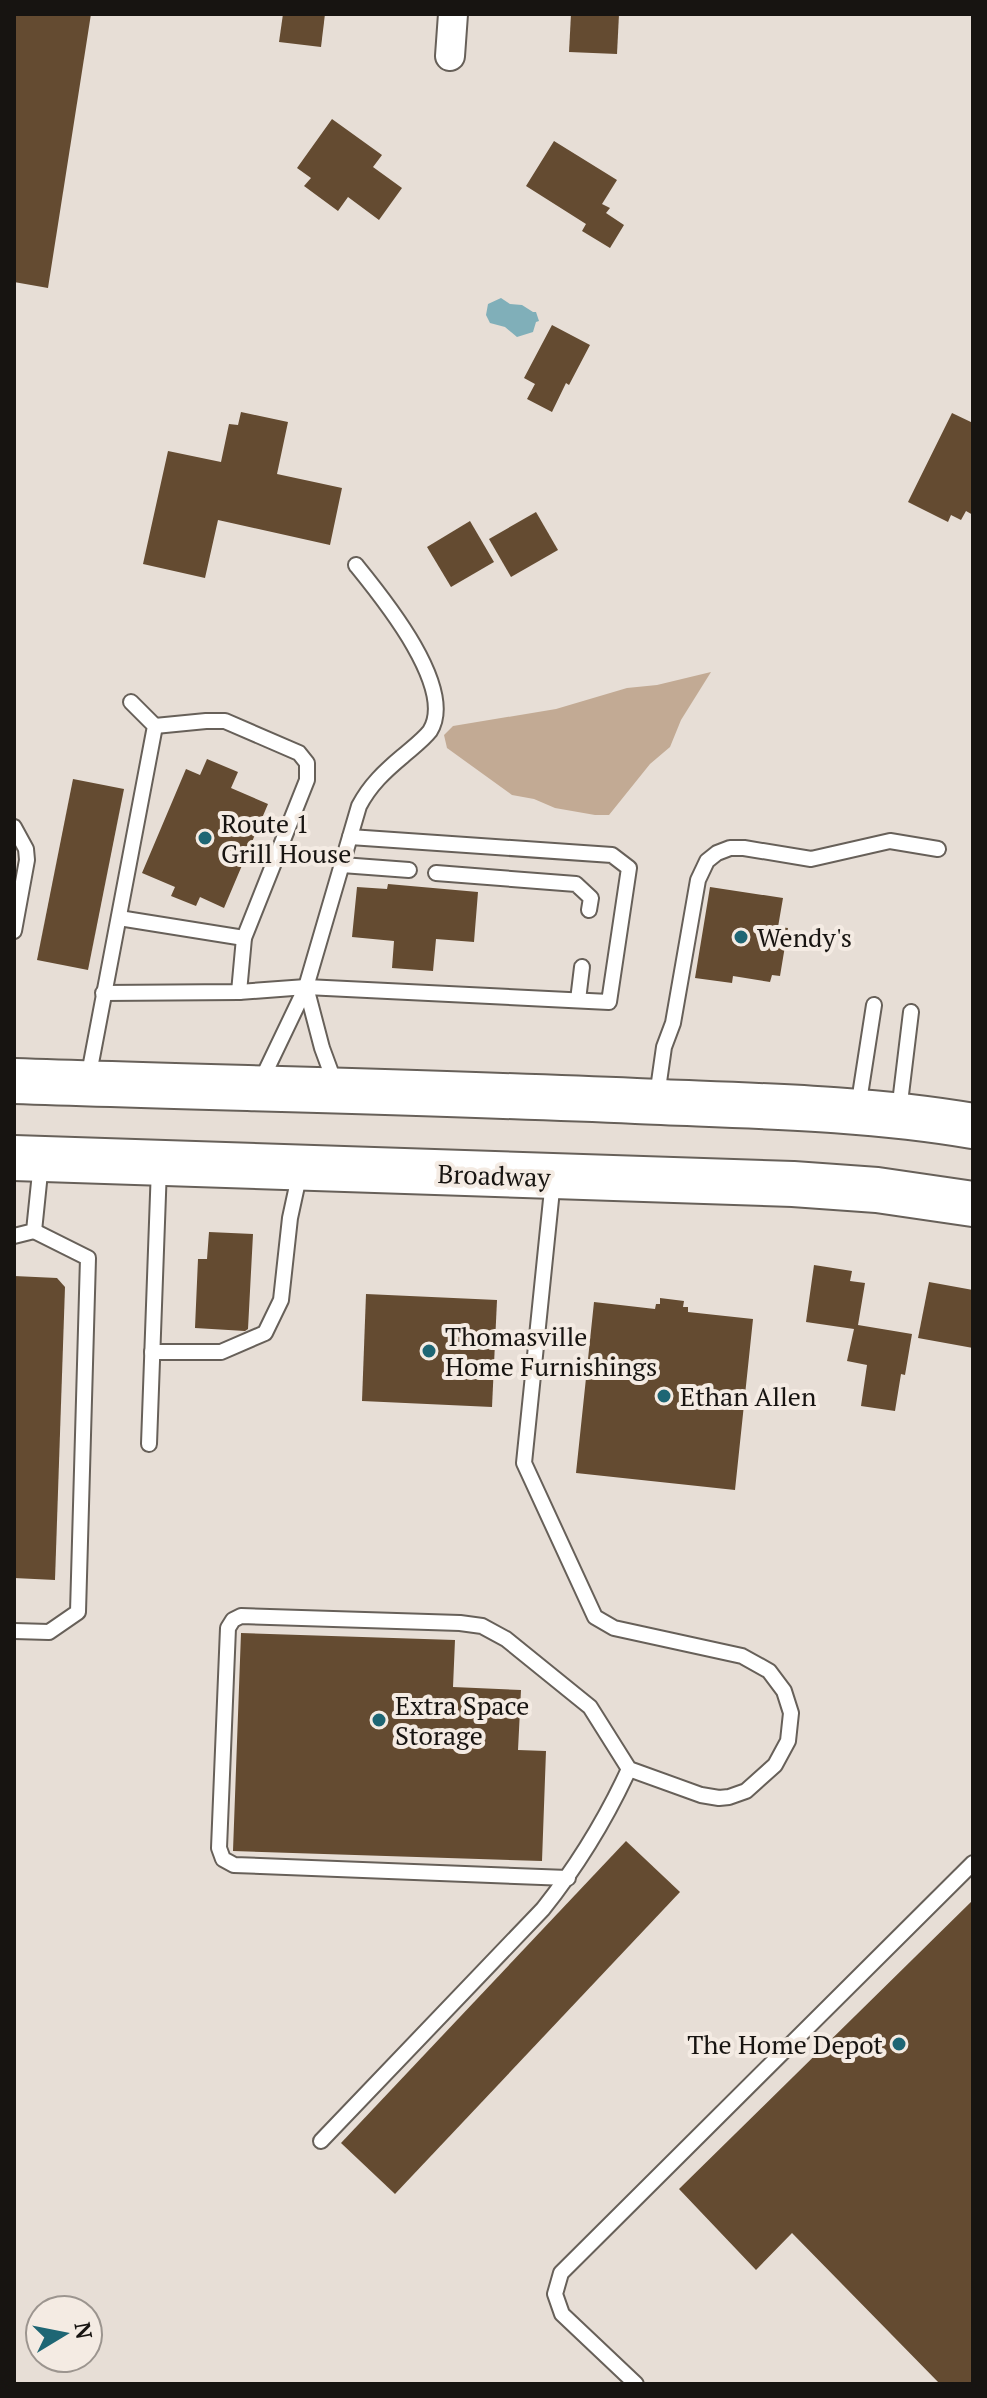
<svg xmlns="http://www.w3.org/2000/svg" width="987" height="2398" font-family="'PT Serif',serif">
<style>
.green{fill:#c2aa94}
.water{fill:#80afb9}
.building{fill:#644b31}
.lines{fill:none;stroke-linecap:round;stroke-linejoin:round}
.lane-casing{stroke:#676059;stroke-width:18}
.street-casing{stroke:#676059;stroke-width:32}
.highway-casing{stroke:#676059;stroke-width:48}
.lane{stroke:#fff;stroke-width:14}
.street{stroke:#fff;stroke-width:28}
.highway{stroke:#fff;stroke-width:44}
.poi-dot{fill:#1e6674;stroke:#f4ebe3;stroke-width:3}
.labels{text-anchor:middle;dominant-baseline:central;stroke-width:8;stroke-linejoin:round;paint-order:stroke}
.poi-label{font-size:26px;fill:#171411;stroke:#f4ebe3;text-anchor:start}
.street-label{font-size:26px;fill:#171411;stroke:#f4ebe3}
</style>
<rect width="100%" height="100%" fill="#e7ded6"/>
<!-- green -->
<path class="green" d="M 711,672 L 681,720 L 670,747 L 650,764 L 609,815 L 595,815 L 555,808 L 534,799 L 512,795 L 447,748 L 444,735 L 453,726 L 556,709 L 627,688 L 657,685 Z"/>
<!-- water -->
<path class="water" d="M 501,298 L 510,304 L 522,305 L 533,312 L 536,312 L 539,321 L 536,322 L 533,332 L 517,337 L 505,327 L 490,323 L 486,315 L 488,304 Z"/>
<!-- building -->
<g class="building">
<path d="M 14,14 L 91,14 L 48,288 L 14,282 Z"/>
<path d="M 283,14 L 325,14 L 321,47 L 279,42 Z"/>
<path d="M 571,14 L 619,14 L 617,54 L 569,52 Z"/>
<path d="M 332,119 L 382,155 L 373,167 L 402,188 L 379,220 L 348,197 L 338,211 L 304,186 L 311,178 L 297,168 Z"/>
<path d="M 554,141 L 617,180 L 602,204 L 610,208 L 606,213 L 624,225 L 610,248 L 582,231 L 586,224 L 526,186 Z"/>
<path d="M 552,325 L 590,345 L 569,385 L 566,383 L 552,412 L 527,399 L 535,384 L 524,378 Z"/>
<path d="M 241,412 L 288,422 L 277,474 L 342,488 L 330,545 L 218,520 L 205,578 L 143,564 L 168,451 L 221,462 L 229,424 L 238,425 Z"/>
<path d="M 952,413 L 973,423 L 973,515 L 966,511 L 961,520 L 951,515 L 948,522 L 908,502 Z"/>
<path d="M 536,512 L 558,550 L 511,577 L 489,539 Z"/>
<path d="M 470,521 L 494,562 L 451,587 L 427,547 Z"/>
<path d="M 207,759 L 238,772 L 231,788 L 268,804 L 224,908 L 200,897 L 196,906 L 171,896 L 175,887 L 142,873 L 186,769 L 200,775 Z"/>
<path d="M 73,779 L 124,789 L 88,970 L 37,960 Z"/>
<path d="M 388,884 L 478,892 L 474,942 L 436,939 L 433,971 L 392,968 L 394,941 L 352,937 L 357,887 L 387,889 Z"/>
<path d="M 710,887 L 783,898 L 778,927 L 788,928 L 780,976 L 772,975 L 770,982 L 733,976 L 732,983 L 695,978 Z"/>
<path d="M 209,1232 L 253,1234 L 248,1329 L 245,1331 L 195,1328 L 198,1259 L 207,1259 Z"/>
<path d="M 814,1265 L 852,1271 L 850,1281 L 865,1283 L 858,1325 L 912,1334 L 905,1375 L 901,1374 L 895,1411 L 861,1406 L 867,1365 L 847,1361 L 854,1329 L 806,1322 Z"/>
<path d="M 14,1276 L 57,1278 L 65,1287 L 55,1580 L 14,1578 Z"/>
<path d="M 929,1282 L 973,1290 L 973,1348 L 918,1338 Z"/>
<path d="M 366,1294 L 497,1300 L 492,1407 L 362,1401 Z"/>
<path d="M 660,1298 L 684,1301 L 683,1307 L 688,1307 L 688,1312 L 753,1319 L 735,1490 L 576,1473 L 594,1302 L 655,1309 L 656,1304 L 660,1304 Z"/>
<path d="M 241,1633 L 455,1640 L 453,1687 L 521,1690 L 518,1750 L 546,1751 L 542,1861 L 233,1851 Z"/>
<path d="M 626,1841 L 680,1892 L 395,2194 L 341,2143 Z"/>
<path d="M 973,1900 L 973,2384 L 940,2384 L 792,2233 L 756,2270 L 679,2189 Z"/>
</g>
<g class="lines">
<defs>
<g id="lane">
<path d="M 155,726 L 206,721 L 225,721 L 299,753 L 307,763 L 307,780 L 244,938 L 239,992"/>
<path d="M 14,827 L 26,849 L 27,860 L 14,931"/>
<path d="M 342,865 L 409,870"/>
<path d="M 436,873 L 576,884 L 591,898 L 589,910"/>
<path d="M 119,918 L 244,938"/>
<path d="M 306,987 L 322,1048 L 336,1086"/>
<path d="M 103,993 L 239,992 L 306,987 L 609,1002 L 629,868 L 612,855 L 350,837"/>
<path d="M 578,1000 L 582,967"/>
<path d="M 88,1079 L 155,726 L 131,702"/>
<path d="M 261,1081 L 306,987 L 359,806 C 370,785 385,771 403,756 C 412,748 423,740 430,731 C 457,688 382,597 356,565"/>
<path d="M 657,1096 L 664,1047 L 673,1023 L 698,880 L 707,861 L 717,853 L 730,848 L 744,848 L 811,859 L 890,841 L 938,849"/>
<path d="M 858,1108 L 874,1005"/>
<path d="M 899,1111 L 911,1012"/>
<path d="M 553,1180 L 524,1463 L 595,1617 L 614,1628 L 742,1656 L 769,1671 L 784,1691 L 791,1713 L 788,1741 L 775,1765 L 746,1791 L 729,1797 L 719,1798 L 701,1795 L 629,1769 L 590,1707 L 506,1639 L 482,1626 L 460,1623 L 241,1616 L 233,1620 L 228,1628 L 219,1848 L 223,1859 L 234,1865 L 568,1878"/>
<path d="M 14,1236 L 34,1231 L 41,1163"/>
<path d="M 152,1352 L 221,1352 L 265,1333 L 281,1300 L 290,1218 L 300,1172"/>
<path d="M 149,1444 L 159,1167"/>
<path d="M 14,1631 L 49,1632 L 78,1612 L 88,1258 L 34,1231"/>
<path d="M 321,2141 L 543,1909 C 578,1865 606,1819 629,1769"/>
<path d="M 636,2384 L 562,2314 L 555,2294 L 561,2273 L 973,1863"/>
</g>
<path id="street" d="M 450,56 L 453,14"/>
<g id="highway">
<path d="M 14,1081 C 221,1088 429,1092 636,1101 C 748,1106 862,1107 973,1126"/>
<path d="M 14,1158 L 793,1184 L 877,1190 L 973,1204"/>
</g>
</defs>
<!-- lane casing -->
<use href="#lane" class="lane-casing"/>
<!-- street casing -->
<use href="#street" class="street-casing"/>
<!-- highway casing -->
<use href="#highway" class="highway-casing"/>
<!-- lane -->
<use href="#lane" class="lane"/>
<!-- street -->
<use href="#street" class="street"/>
<!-- highway -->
<use href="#highway" class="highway"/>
</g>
<!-- markers -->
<g class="poi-dot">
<circle cx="205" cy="838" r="8"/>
<circle cx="741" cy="937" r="8"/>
<circle cx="429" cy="1351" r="8"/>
<circle cx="664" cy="1396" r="8"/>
<circle cx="379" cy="1720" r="8"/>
<circle cx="899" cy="2044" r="8"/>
</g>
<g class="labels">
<!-- poi labels -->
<g class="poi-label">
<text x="221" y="823">Route 1<tspan x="221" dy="30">Grill House</tspan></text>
<text x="757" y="937">Wendy's</text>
<text x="445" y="1336">Thomasville<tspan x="445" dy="30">Home Furnishings</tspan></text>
<text x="680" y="1396">Ethan Allen</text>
<text x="395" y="1705">Extra Space<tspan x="395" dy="30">Storage</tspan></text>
<text x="883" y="2044" text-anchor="end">The Home Depot</text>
</g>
<!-- street labels -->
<g class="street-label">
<text transform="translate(494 1175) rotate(2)">Broadway</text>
</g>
</g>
<!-- border -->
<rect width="987" height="2398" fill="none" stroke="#171411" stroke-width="32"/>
<!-- north arrow -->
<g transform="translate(64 2334) rotate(80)"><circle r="38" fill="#f4ebe3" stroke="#9c958f" stroke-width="2"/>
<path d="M0-6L14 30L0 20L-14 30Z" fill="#1e6674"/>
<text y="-12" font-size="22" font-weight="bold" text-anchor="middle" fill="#171411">N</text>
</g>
</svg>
